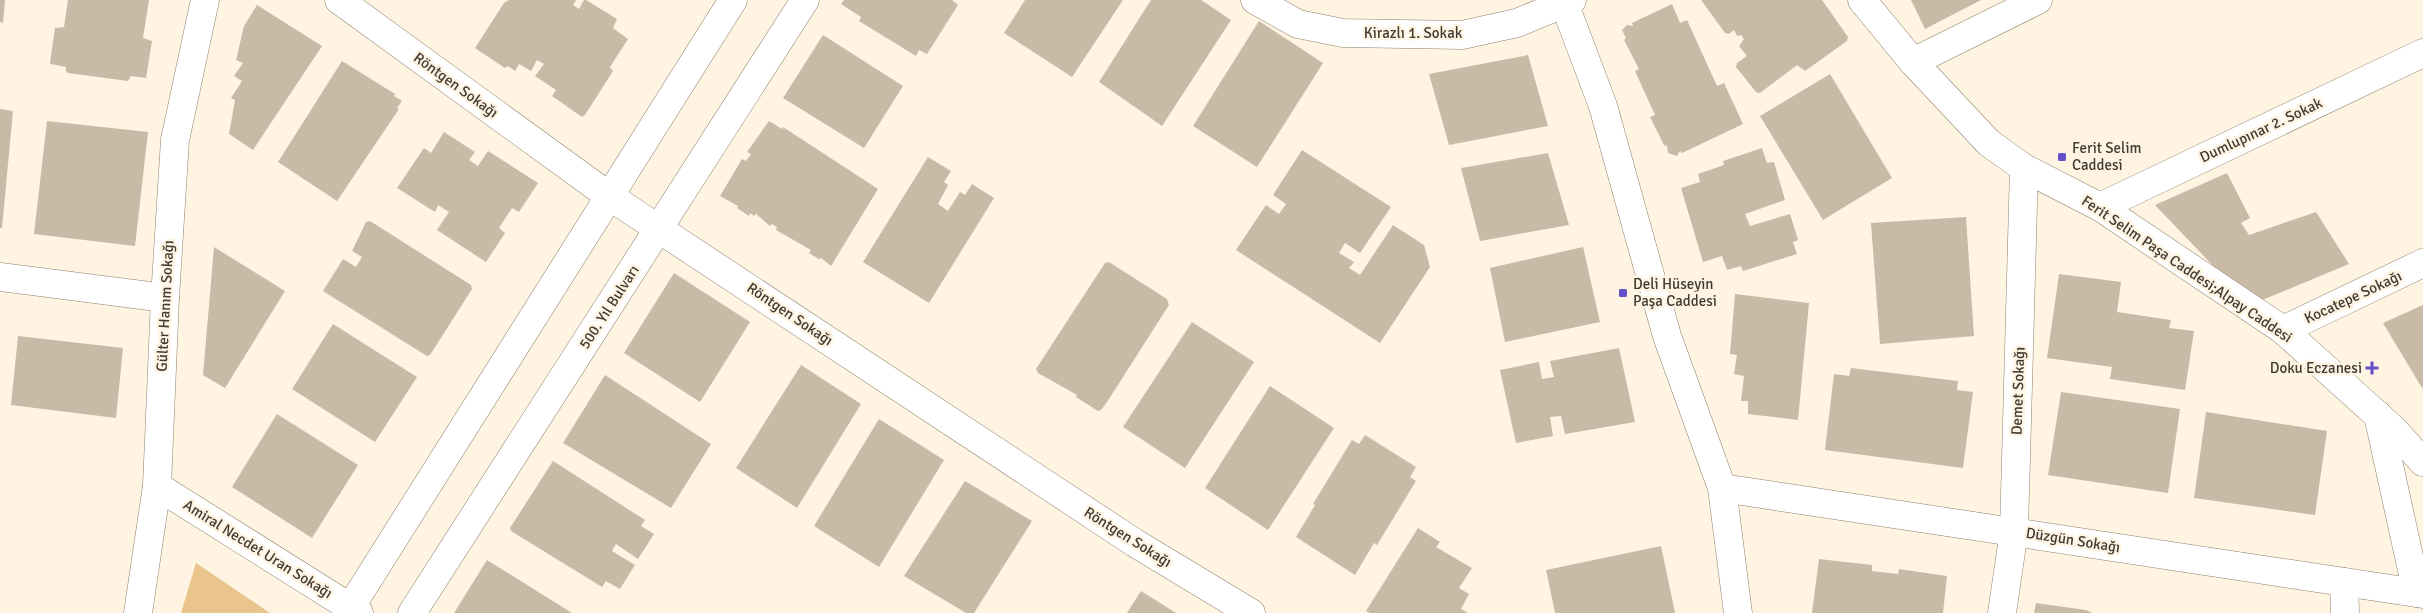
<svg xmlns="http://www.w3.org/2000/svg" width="2423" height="613" font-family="Signika,sans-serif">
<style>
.green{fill:#eac48d}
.building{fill:#c8baa6}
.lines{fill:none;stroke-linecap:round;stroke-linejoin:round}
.minor-casing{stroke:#8e816e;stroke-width:29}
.major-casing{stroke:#8e816e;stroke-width:29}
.minor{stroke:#fff;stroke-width:28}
.major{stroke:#fff;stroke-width:28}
.poi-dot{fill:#6350c9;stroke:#fff3e2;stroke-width:2}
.labels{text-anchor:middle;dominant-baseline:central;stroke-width:5;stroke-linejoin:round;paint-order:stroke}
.street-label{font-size:15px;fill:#413b33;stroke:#fff3e2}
.poi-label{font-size:15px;fill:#413b33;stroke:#fff3e2;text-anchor:start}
</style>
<rect width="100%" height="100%" fill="#fff3e2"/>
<!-- green -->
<path class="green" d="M 196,563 L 270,613 L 181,613 Z"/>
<!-- building -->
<g class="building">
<path d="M 0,0 L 5,0 L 3,23 L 0,22 Z"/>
<path d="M 68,0 L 149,0 L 143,38 L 152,41 L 146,78 L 131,76 L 128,81 L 68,73 L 66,71 L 66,67 L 51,64 L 50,63 L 55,28 L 64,27 Z"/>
<path d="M 509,0 L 576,0 L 573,5 L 579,9 L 584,0 L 586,0 L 617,19 L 613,28 L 628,39 L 610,67 L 613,71 L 585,115 L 582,117 L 552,96 L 556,90 L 535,76 L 544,64 L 537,60 L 531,71 L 519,64 L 515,71 L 508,66 L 505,68 L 475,48 L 504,3 Z"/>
<path d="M 844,0 L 952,0 L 958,5 L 927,54 L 919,50 L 916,56 L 859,21 L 861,17 L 841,4 Z"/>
<path d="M 1025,0 L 1123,0 L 1072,77 L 1004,33 Z"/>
<path d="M 1151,0 L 1201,0 L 1231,20 L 1162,126 L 1099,82 Z"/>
<path d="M 1701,0 L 1822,0 L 1848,37 L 1847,41 L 1805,71 L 1797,65 L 1760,93 L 1756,92 L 1736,67 L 1737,63 L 1747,56 L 1739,46 L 1744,39 L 1741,35 L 1737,36 L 1734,30 L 1729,34 L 1725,33 Z"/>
<path d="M 1911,0 L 1981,0 L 1925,29 Z"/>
<path d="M 1672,4 L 1680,23 L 1687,20 L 1717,86 L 1724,83 L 1743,124 L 1682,153 L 1680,151 L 1677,156 L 1668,153 L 1667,146 L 1664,145 L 1650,117 L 1655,115 L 1635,71 L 1639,69 L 1624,40 L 1626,38 L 1622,30 L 1627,25 L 1633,26 L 1632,23 Z"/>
<path d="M 257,5 L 322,46 L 253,150 L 229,134 L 235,100 L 231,98 L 242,81 L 234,76 L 243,63 L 236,60 L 244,26 Z"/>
<path d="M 1259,21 L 1323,63 L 1257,167 L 1193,126 Z"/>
<path d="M 823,35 L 903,86 L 864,148 L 783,98 Z"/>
<path d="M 1528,55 L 1548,126 L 1449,145 L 1429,74 Z"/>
<path d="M 342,61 L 395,94 L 394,96 L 402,101 L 397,108 L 399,109 L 337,201 L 278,162 Z"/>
<path d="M 1830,74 L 1892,178 L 1823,220 L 1760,116 Z"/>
<path d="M 0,109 L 13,111 L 2,228 L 0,228 Z"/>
<path d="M 47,121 L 148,132 L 135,246 L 34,234 Z"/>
<path d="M 769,121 L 782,129 L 783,127 L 878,189 L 831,266 L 821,258 L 819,259 L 809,253 L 811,250 L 776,230 L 777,227 L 772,224 L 770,226 L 756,214 L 754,216 L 750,213 L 749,216 L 737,208 L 738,206 L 720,196 L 742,159 L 746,161 L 751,154 L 747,152 Z"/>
<path d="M 444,132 L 475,152 L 469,160 L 478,166 L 488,151 L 538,183 L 519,212 L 512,208 L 499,228 L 505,233 L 486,262 L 437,230 L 449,212 L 438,205 L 435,212 L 397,188 L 424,148 L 431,153 Z"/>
<path d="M 1762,148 L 1767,163 L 1774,162 L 1785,200 L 1745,214 L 1750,226 L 1790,214 L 1798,240 L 1793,242 L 1797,254 L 1743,271 L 1741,266 L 1727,270 L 1722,256 L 1703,262 L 1681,188 L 1700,182 L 1698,174 L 1724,165 L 1723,161 Z"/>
<path d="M 1302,150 L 1391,207 L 1360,253 L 1345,243 L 1339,253 L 1354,262 L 1349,268 L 1360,275 L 1393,225 L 1424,245 L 1430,267 L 1380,343 L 1236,250 L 1266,205 L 1279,214 L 1286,204 L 1273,195 Z"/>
<path d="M 1548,153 L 1569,225 L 1480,241 L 1461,168 Z"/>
<path d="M 928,157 L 951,171 L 944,182 L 948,185 L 938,204 L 948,211 L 960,192 L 965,195 L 972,184 L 994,198 L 929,303 L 863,262 Z"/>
<path d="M 2227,173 L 2250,218 L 2241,223 L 2249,235 L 2316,212 L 2349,264 L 2260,301 L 2242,296 L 2155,205 Z"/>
<path d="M 1966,217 L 1974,336 L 1880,344 L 1871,223 Z"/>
<path d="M 370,221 L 471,285 L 472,289 L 430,355 L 427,356 L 323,291 L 343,259 L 356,267 L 362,257 L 352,251 L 366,222 Z"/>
<path d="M 214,247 L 285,291 L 225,388 L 203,375 Z"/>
<path d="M 1583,247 L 1600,322 L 1505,342 L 1490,268 Z"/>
<path d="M 1109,262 L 1167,299 L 1169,305 L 1109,399 L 1102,409 L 1098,411 L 1076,397 L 1077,395 L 1038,373 L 1036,369 L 1105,263 Z"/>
<path d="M 674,273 L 750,322 L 700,402 L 624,353 Z"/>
<path d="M 2059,274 L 2121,282 L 2117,312 L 2171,320 L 2169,328 L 2194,331 L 2185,390 L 2110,379 L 2112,367 L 2047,358 Z"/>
<path d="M 1735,294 L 1809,303 L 1798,420 L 1748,414 L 1748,401 L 1741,401 L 1744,376 L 1734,374 L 1737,355 L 1730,354 Z"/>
<path d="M 2423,305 L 2423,387 L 2422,388 L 2383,323 Z"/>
<path d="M 1192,322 L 1254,362 L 1185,468 L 1123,427 Z"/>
<path d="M 333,324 L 417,377 L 375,442 L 292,389 Z"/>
<path d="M 18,336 L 123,348 L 116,418 L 11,405 Z"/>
<path d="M 1619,348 L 1635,422 L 1565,434 L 1561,416 L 1550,417 L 1553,436 L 1516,443 L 1500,370 L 1539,362 L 1542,379 L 1554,377 L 1550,361 Z"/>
<path d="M 801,365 L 861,404 L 797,508 L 736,468 Z"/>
<path d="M 1851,368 L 1958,381 L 1957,390 L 1973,392 L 1963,468 L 1825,450 L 1834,374 L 1849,376 Z"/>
<path d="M 605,375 L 711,444 L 671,508 L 563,443 Z"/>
<path d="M 1270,386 L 1334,428 L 1268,530 L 1205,488 Z"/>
<path d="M 2061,392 L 2180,409 L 2168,493 L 2048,475 Z"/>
<path d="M 2206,412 L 2327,431 L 2315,515 L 2194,498 Z"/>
<path d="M 277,414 L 358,465 L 312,538 L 232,487 Z"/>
<path d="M 879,419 L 944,460 L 879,567 L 814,526 Z"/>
<path d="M 1365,435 L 1416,467 L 1410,477 L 1416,481 L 1377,545 L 1374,543 L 1355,575 L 1296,537 L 1315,505 L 1313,504 L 1352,440 L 1359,444 Z"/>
<path d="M 553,461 L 645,520 L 641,526 L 654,534 L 638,559 L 616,544 L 612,551 L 635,565 L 620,589 L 606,581 L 602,587 L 511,531 L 510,528 Z"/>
<path d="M 965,481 L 1032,521 L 974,613 L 966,613 L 904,576 Z"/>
<path d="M 1418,528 L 1440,542 L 1436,547 L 1472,568 L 1459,588 L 1469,594 L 1461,609 L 1468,613 L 1370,613 L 1366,611 Z"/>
<path d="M 1661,546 L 1675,613 L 1555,613 L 1546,570 Z"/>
<path d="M 1819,559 L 1872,565 L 1872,571 L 1898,574 L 1899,569 L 1947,576 L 1943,613 L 1812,613 Z"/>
<path d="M 487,560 L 572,613 L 454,613 Z"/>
<path d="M 1141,591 L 1176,613 L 1127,613 Z"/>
<path d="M 2036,603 L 2086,610 L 2092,613 L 2034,613 Z"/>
</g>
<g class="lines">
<defs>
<g id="minor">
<path d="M 339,0 L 609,196 L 1135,543 L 1251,613"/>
<path d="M 1255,0 L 1298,24 L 1343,33 L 1462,35 L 1517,23 L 1572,0"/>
<path d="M 1913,62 L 2038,0"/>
<path d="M 2100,207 L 2423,53"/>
<path d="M 0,277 L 165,298"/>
<path d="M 2283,330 L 2423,263"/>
<path d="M 2378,415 L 2417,593"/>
<path d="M 157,486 L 359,613"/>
<path d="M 1722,488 L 2423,594"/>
<path d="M 2344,582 L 2345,613"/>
<path d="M 350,608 L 733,0"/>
<path d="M 138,613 L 157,486 L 165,298 L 175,140 L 205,0"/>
<path d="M 412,613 L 805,0"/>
<path d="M 2002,613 L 2014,531 L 2024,168"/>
</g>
<g id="major">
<path d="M 1563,0 L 1603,106 L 1667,336 L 1722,488 L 1738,613"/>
<path d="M 1862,0 L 1913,62 L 1989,143 L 2024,168 L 2100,207 L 2283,330 L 2394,430 L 2423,462"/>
</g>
</defs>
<!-- minor casing -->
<use href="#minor" class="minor-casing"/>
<!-- major casing -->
<use href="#major" class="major-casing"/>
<!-- minor -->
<use href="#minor" class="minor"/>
<!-- major -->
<use href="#major" class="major"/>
</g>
<!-- markers -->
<g class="poi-dot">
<rect x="2057" y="152" width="10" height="10" rx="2.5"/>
<rect x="1618" y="288" width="10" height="10" rx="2.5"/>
<path d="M2369.5 360.5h5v5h5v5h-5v5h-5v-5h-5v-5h5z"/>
</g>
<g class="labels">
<!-- street labels -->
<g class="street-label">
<text x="1413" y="33">Kirazlı 1. Sokak</text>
<text transform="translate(456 85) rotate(36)">Röntgen Sokağı</text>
<text transform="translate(2261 130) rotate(-25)">Dumlupınar 2. Sokak</text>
<text transform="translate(2187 269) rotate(34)">Ferit Selim Paşa Caddesi;Alpay Caddesi</text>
<text transform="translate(2353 297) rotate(-25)">Kocatepe Sokağı</text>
<text transform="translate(165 306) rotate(-87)">Gülter Hanım Sokağı</text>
<text transform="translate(609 307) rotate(-57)">500. Yıl Bulvarı</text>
<text transform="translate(790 314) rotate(34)">Röntgen Sokağı</text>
<text transform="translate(2018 391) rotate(-88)">Demet Sokağı</text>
<text transform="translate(1128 537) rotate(32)">Röntgen Sokağı</text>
<text transform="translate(2073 540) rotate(9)">Düzgün Sokağı</text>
<text transform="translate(258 549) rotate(32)">Amiral Necdet Uran Sokağı</text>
</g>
<!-- poi labels -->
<g class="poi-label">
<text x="2072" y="148">Ferit Selim<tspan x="2072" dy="17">Caddesi</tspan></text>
<text x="1633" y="284">Deli Hüseyin<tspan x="1633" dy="17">Paşa Caddesi</tspan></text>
<text x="2362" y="368" text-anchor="end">Doku Eczanesi</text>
</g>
</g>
</svg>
